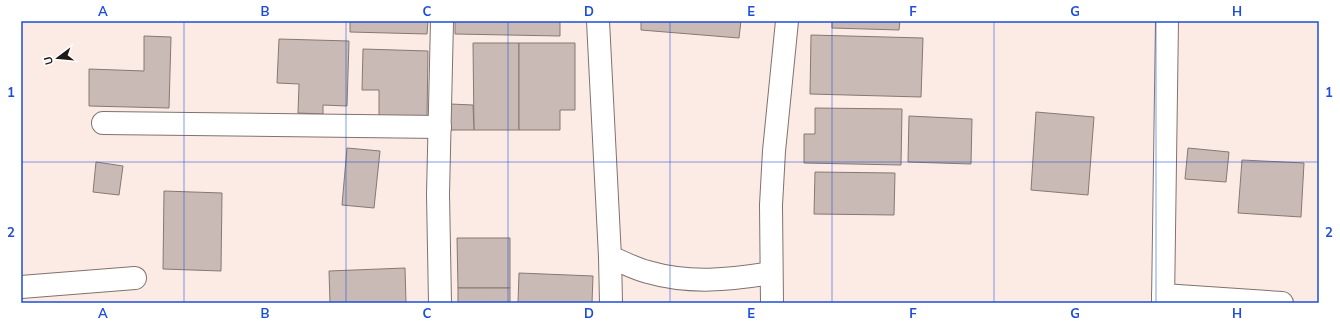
<svg xmlns="http://www.w3.org/2000/svg" width="1340" height="324" font-family="Mulish,sans-serif">
<style>
.building{fill:#cabab5;stroke:#877873}
.lines{fill:none;stroke-linecap:round;stroke-linejoin:round}
.street-casing{stroke:#80726d;stroke-width:24}
.street{stroke:#fff;stroke-width:22}
.grid{fill:none;stroke:#1d4ed8;stroke-width:1;stroke-opacity:0.55}
.neatline{fill:none;stroke:#1d4ed8;stroke-width:1.5}
.grid-label{font-size:13px;text-anchor:middle;font-weight:bold;fill:#1d4ed8}
</style>
<rect width="100%" height="100%" fill="#fcebe5"/>
<!-- building -->
<g class="building">
<path d="M 350,21 L 428,21 L 427,34 L 350,32 Z"/>
<path d="M 455,21 L 560,21 L 560,36 L 455,34 Z"/>
<path d="M 641,21 L 741,21 L 739,38 L 641,30 Z"/>
<path d="M 832,21 L 900,21 L 899,30 L 832,28 Z"/>
<path d="M 811,35 L 923,38 L 921,97 L 810,94 Z"/>
<path d="M 144,36 L 171,37 L 169,108 L 89,106 L 89,69 L 144,71 Z"/>
<path d="M 279,39 L 349,41 L 347,106 L 323,105 L 323,114 L 298,113 L 299,84 L 277,83 Z"/>
<path d="M 473,43 L 519,43 L 519,130 L 474,130 Z"/>
<path d="M 519,43 L 575,43 L 575,110 L 560,110 L 560,130 L 519,130 Z"/>
<path d="M 363,49 L 428,51 L 427,118 L 379,117 L 379,90 L 362,90 Z"/>
<path d="M 450,104 L 473,105 L 474,130 L 450,130 Z"/>
<path d="M 815,108 L 902,109 L 901,165 L 804,163 L 804,134 L 815,134 Z"/>
<path d="M 1036,112 L 1094,117 L 1088,195 L 1031,190 Z"/>
<path d="M 909,116 L 972,119 L 971,164 L 908,162 Z"/>
<path d="M 347,148 L 380,151 L 374,208 L 342,205 Z"/>
<path d="M 1188,148 L 1229,152 L 1226,182 L 1185,179 Z"/>
<path d="M 1242,160 L 1304,163 L 1301,217 L 1238,213 Z"/>
<path d="M 96,162 L 123,166 L 119,195 L 93,192 Z"/>
<path d="M 815,172 L 895,173 L 894,215 L 814,214 Z"/>
<path d="M 164,191 L 222,193 L 221,271 L 163,269 Z"/>
<path d="M 457,238 L 510,238 L 510,288 L 458,288 Z"/>
<path d="M 405,268 L 406,303 L 330,303 L 329,271 Z"/>
<path d="M 519,273 L 593,276 L 592,303 L 518,303 Z"/>
<rect x="458" y="288" width="52" height="15"/>
</g>
<g class="lines">
<defs>
<g id="street">
<path d="M 598,21 L 610,257 L 611,303"/>
<path d="M 103,123 L 440,127"/>
<path d="M 610,257 C 623,262 635,269 648,272 C 689,284 730,280 771,273"/>
<path d="M 21,287 L 135,278"/>
<path d="M 1163,295 L 1282,303"/>
<path d="M 440,303 L 438,194 L 442,21"/>
<path d="M 772,303 L 771,205 L 774,151 L 787,21"/>
<path d="M 1163,303 L 1167,21"/>
</g>
</defs>
<!-- street casing -->
<use href="#street" class="street-casing"/>
<!-- street -->
<use href="#street" class="street"/>
</g>
<!-- grid -->
<path class="grid" d="M 184,21 L 184,303M 346,21 L 346,303M 508,21 L 508,303M 670,21 L 670,303M 832,21 L 832,303M 994,21 L 994,303M 1156,21 L 1156,303M 21,162 L 1319,162"/>
<!-- border -->
<rect width="1340" height="324" fill="none" stroke="#ffffff" stroke-width="44"/>
<!-- north arrow -->
<g transform="translate(58 58) rotate(254)" stroke="#ffffff" stroke-width="3" paint-order="stroke">
<path d="M0-3L7 15L0 10L-7 15Z" fill="#1e1816"/>
<text y="-6" font-size="11" font-weight="bold" text-anchor="middle" fill="#1e1816">U</text>
</g>
<rect x="22" y="22" width="1296" height="280" class="neatline"/>
<g class="grid-label">
<text x="103" y="16">A</text>
<text x="265" y="16">B</text>
<text x="427" y="16">C</text>
<text x="589" y="16">D</text>
<text x="751" y="16">E</text>
<text x="913" y="16">F</text>
<text x="1075" y="16">G</text>
<text x="1237" y="16">H</text>
<text x="11" y="97">1</text>
<text x="1329" y="97">1</text>
<text x="11" y="237">2</text>
<text x="1329" y="237">2</text>
<text x="103" y="318">A</text>
<text x="265" y="318">B</text>
<text x="427" y="318">C</text>
<text x="589" y="318">D</text>
<text x="751" y="318">E</text>
<text x="913" y="318">F</text>
<text x="1075" y="318">G</text>
<text x="1237" y="318">H</text>
</g>
</svg>
